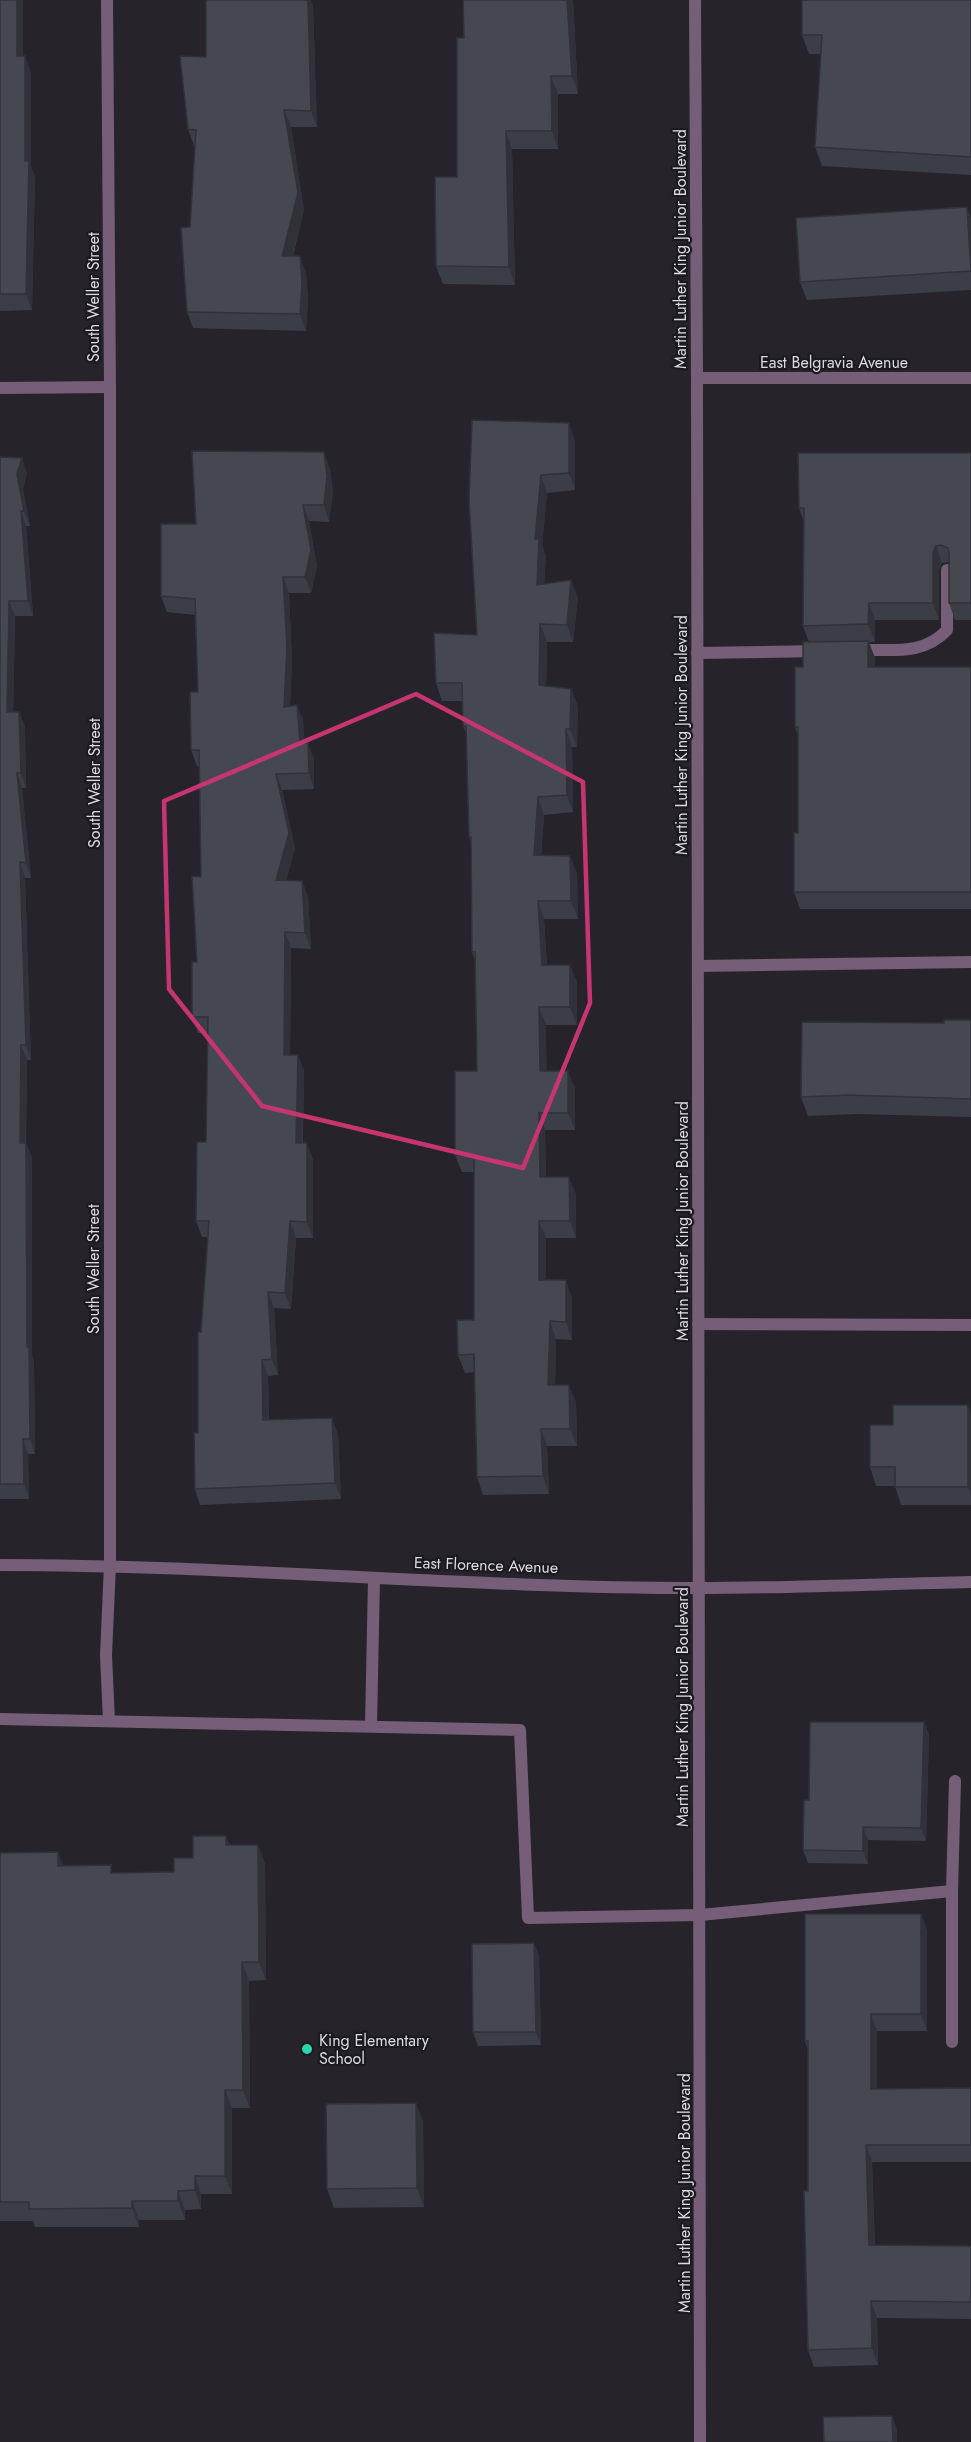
<svg xmlns="http://www.w3.org/2000/svg" width="971" height="2442" font-family="Jost,sans-serif">
<style>
.lines{fill:none;stroke-linecap:round;stroke-linejoin:round}
.service{stroke:#765e78;stroke-width:12}
.minor{stroke:#765e78;stroke-width:12}
.tertiary{stroke:#765e78;stroke-width:12}
.wall{fill:#3c3e45}
.shaded-wall{fill:#313238}
.building{fill:#464850;stroke:#313238;stroke-width:1.5}
.marked{fill:none;stroke:#c6356f;stroke-width:4.5;stroke-linejoin:round}
.poi-dot{fill:#2ad5ac;stroke:#1c1a21;stroke-width:2}
.labels{text-anchor:middle;dominant-baseline:central;stroke-width:4.5;stroke-linejoin:round;paint-order:stroke}
.street-label{font-size:16px;fill:#dcdbe0;stroke:#1c1a21}
.poi-label{font-size:16px;fill:#dcdbe0;stroke:#1c1a21;text-anchor:start}
</style>
<rect width="100%" height="100%" fill="#26232b"/>
<g class="lines">
<!-- service -->
<g class="service">
<path d="M 858,650 C 891,649 923,656 947,630 L 947,570"/>
<path d="M 697,653 L 819,651"/>
<path d="M 698,966 L 971,962"/>
<path d="M 698,1324 L 971,1325"/>
<path d="M 0,1719 L 520,1730 L 528,1918 L 700,1915 L 952,1891 L 952,2042"/>
<path d="M 109,1721 L 106,1655 L 110,1565"/>
<path d="M 371,1726 L 374,1578"/>
<path d="M 952,1891 L 955,1781"/>
</g>
<!-- minor -->
<g class="minor">
<path d="M 107,0 L 110,387 L 110,1565"/>
<path d="M 697,378 L 971,378"/>
<path d="M 0,388 L 110,387"/>
<path d="M 0,1565 C 233,1565 465,1588 698,1588 C 789,1588 880,1584 971,1582"/>
</g>
<!-- tertiary -->
<path class="tertiary" d="M 695,0 L 697,378 L 700,2442"/>
</g>
<!-- wall -->
<g class="wall">
<path d="M 0,0 L 23,56 L 31,73 L 31,166 L 35,178 L 32,310 L 0,311 Z"/>
<path d="M 463,0 L 573,1 L 578,94 L 558,94 L 558,149 L 512,149 L 515,285 L 443,284 L 436,266 L 457,177 L 464,38 Z"/>
<path d="M 971,0 L 971,175 L 822,166 L 815,147 L 821,54 L 809,54 L 802,35 Z"/>
<path d="M 313,6 L 317,127 L 291,127 L 304,210 L 293,256 L 306,273 L 308,299 L 306,331 L 193,328 L 187,312 L 190,227 L 195,146 L 194,146 L 188,129 L 206,57 Z"/>
<path d="M 971,217 L 971,290 L 807,300 L 800,282 Z"/>
<path d="M 472,420 L 575,441 L 575,490 L 547,493 L 542,546 L 546,556 L 544,584 L 578,598 L 573,642 L 547,642 L 546,686 L 571,689 L 578,707 L 577,747 L 572,747 L 573,812 L 544,815 L 541,855 L 570,856 L 577,874 L 578,919 L 544,919 L 547,965 L 577,982 L 577,1025 L 546,1025 L 546,1071 L 575,1088 L 575,1130 L 545,1130 L 546,1177 L 576,1194 L 576,1238 L 546,1238 L 546,1280 L 572,1298 L 572,1340 L 556,1339 L 555,1385 L 576,1402 L 577,1446 L 547,1446 L 549,1494 L 483,1495 L 477,1477 L 475,1372 L 465,1373 L 458,1355 L 474,1320 L 474,1172 L 462,1172 L 455,1155 L 477,1071 L 475,961 L 472,952 L 471,843 L 469,837 L 467,735 L 463,726 L 462,701 L 442,701 L 436,683 L 477,635 Z"/>
<path d="M 971,453 L 971,620 L 955,620 L 949,603 L 949,563 L 948,562 L 942,563 L 939,569 L 939,620 L 875,620 L 875,642 L 869,642 L 875,658 L 875,667 L 971,667 L 971,909 L 800,909 L 794,892 L 798,833 L 798,737 L 795,727 L 803,667 L 809,642 L 803,626 L 804,522 L 799,508 Z"/>
<path d="M 0,457 L 27,473 L 23,489 L 30,526 L 26,526 L 33,616 L 15,616 L 13,712 L 19,712 L 25,727 L 26,788 L 22,788 L 31,878 L 25,878 L 31,1060 L 27,1060 L 26,1143 L 32,1158 L 32,1356 L 34,1362 L 35,1454 L 28,1454 L 29,1499 L 0,1499 Z"/>
<path d="M 330,469 L 333,492 L 329,522 L 309,521 L 317,566 L 311,593 L 289,593 L 292,662 L 290,706 L 297,705 L 303,721 L 304,743 L 314,759 L 314,789 L 282,790 L 295,849 L 286,880 L 302,881 L 308,897 L 311,949 L 291,948 L 290,1055 L 298,1055 L 304,1071 L 303,1143 L 313,1159 L 313,1238 L 296,1238 L 291,1309 L 274,1308 L 278,1375 L 268,1376 L 269,1420 L 338,1434 L 341,1499 L 200,1505 L 195,1489 L 198,1433 L 201,1332 L 208,1237 L 202,1237 L 196,1221 L 206,1142 L 208,1033 L 198,1033 L 192,1017 L 197,962 L 201,877 L 199,766 L 197,766 L 191,750 L 198,692 L 195,615 L 167,612 L 161,596 L 196,524 Z"/>
<path d="M 971,1020 L 971,1117 L 856,1114 L 808,1116 L 801,1097 L 944,1023 Z"/>
<path d="M 971,1414 L 971,1505 L 901,1505 L 895,1486 L 876,1486 L 870,1467 L 893,1425 Z"/>
<path d="M 924,1722 L 929,1735 L 926,1841 L 868,1840 L 868,1864 L 808,1863 L 803,1850 L 809,1800 Z"/>
<path d="M 230,1845 L 258,1845 L 265,1864 L 266,1980 L 249,1981 L 250,2108 L 232,2108 L 232,2194 L 201,2194 L 201,2209 L 185,2210 L 185,2220 L 139,2220 L 139,2227 L 35,2227 L 33,2221 L 0,2221 L 0,1853 L 58,1852 L 63,1866 L 114,1873 L 174,1872 L 193,1858 Z"/>
<path d="M 921,1914 L 927,1931 L 927,2031 L 877,2031 L 877,2089 L 971,2088 L 971,2162 L 872,2162 L 875,2245 L 971,2246 L 971,2319 L 877,2318 L 878,2365 L 814,2367 L 808,2350 L 808,2051 L 805,2041 Z"/>
<path d="M 534,1943 L 539,1956 L 541,2045 L 478,2046 L 473,2032 Z"/>
<path d="M 416,2103 L 423,2122 L 424,2207 L 334,2208 L 327,2189 Z"/>
</g>
<!-- shaded-wall -->
<g class="shaded-wall">
<path d="M 17,0 L 23,0 L 23,73 L 17,56 Z"/>
<path d="M 308,0 L 311,0 L 313,6 L 317,127 L 311,111 Z"/>
<path d="M 567,0 L 573,0 L 578,94 L 572,76 Z"/>
<path d="M 25,56 L 31,73 L 31,166 L 35,178 L 32,310 L 26,294 Z"/>
<path d="M 551,76 L 558,94 L 558,149 L 552,131 Z"/>
<path d="M 284,110 L 291,127 L 304,210 L 288,273 L 282,256 Z"/>
<path d="M 506,131 L 512,149 L 515,285 L 509,267 Z"/>
<path d="M 967,207 L 971,217 L 971,263 Z"/>
<path d="M 300,256 L 306,273 L 308,299 L 306,331 L 300,314 Z"/>
<path d="M 569,423 L 575,441 L 575,490 L 569,473 Z"/>
<path d="M 324,452 L 330,469 L 333,492 L 329,522 L 324,505 Z"/>
<path d="M 22,458 L 27,473 L 23,489 L 30,526 L 24,511 L 17,474 Z"/>
<path d="M 541,475 L 547,493 L 542,546 L 546,556 L 543,602 L 537,585 L 535,539 Z"/>
<path d="M 303,505 L 309,521 L 317,566 L 311,593 L 305,577 Z"/>
<path d="M 21,511 L 26,526 L 33,616 L 28,601 Z"/>
<path d="M 936,546 L 942,563 L 939,569 L 939,620 L 933,603 L 933,552 Z"/>
<path d="M 283,577 L 289,593 L 292,662 L 289,723 L 284,707 Z"/>
<path d="M 571,580 L 578,598 L 573,642 L 567,625 Z"/>
<path d="M 9,601 L 15,616 L 13,727 L 7,712 Z"/>
<path d="M 869,603 L 875,620 L 875,642 L 868,624 Z"/>
<path d="M 540,624 L 547,642 L 546,703 L 539,685 Z"/>
<path d="M 868,641 L 875,658 L 874,684 L 868,667 Z"/>
<path d="M 571,689 L 578,707 L 577,747 L 570,729 Z"/>
<path d="M 297,705 L 303,721 L 306,759 L 300,743 Z"/>
<path d="M 19,712 L 25,727 L 26,788 L 21,773 Z"/>
<path d="M 566,729 L 572,747 L 573,812 L 567,795 Z"/>
<path d="M 308,743 L 314,759 L 314,789 L 309,773 Z"/>
<path d="M 17,773 L 22,788 L 31,878 L 26,863 Z"/>
<path d="M 276,774 L 282,790 L 295,849 L 282,896 L 276,880 Z"/>
<path d="M 538,797 L 544,815 L 540,872 L 534,855 Z"/>
<path d="M 570,856 L 577,874 L 578,919 L 571,901 Z"/>
<path d="M 20,862 L 25,878 L 31,1060 L 26,1045 Z"/>
<path d="M 302,881 L 308,897 L 311,949 L 305,933 Z"/>
<path d="M 538,901 L 544,919 L 548,983 L 542,965 Z"/>
<path d="M 285,932 L 291,948 L 290,1071 L 284,1055 Z"/>
<path d="M 570,965 L 577,982 L 577,1025 L 570,1007 Z"/>
<path d="M 539,1007 L 546,1025 L 547,1088 L 540,1071 Z"/>
<path d="M 21,1045 L 27,1060 L 25,1158 L 20,1143 Z"/>
<path d="M 298,1055 L 304,1071 L 302,1159 L 296,1143 Z"/>
<path d="M 568,1071 L 575,1088 L 575,1130 L 568,1113 Z"/>
<path d="M 539,1113 L 545,1130 L 546,1195 L 540,1177 Z"/>
<path d="M 26,1143 L 32,1158 L 32,1356 L 34,1362 L 35,1454 L 30,1439 L 27,1347 Z"/>
<path d="M 307,1143 L 313,1159 L 313,1238 L 307,1222 Z"/>
<path d="M 569,1177 L 576,1194 L 576,1238 L 570,1221 Z"/>
<path d="M 290,1221 L 296,1238 L 291,1309 L 285,1293 Z"/>
<path d="M 539,1221 L 546,1238 L 546,1297 L 539,1280 Z"/>
<path d="M 566,1280 L 572,1298 L 572,1340 L 566,1322 Z"/>
<path d="M 268,1292 L 274,1308 L 278,1375 L 272,1359 Z"/>
<path d="M 550,1321 L 556,1339 L 555,1402 L 548,1385 Z"/>
<path d="M 262,1360 L 268,1376 L 269,1436 L 263,1420 Z"/>
<path d="M 569,1385 L 576,1402 L 577,1446 L 570,1429 Z"/>
<path d="M 968,1405 L 971,1414 L 971,1495 L 968,1487 Z"/>
<path d="M 332,1418 L 338,1434 L 341,1499 L 335,1483 Z"/>
<path d="M 541,1429 L 547,1446 L 549,1494 L 543,1476 Z"/>
<path d="M 23,1439 L 28,1454 L 29,1499 L 24,1484 Z"/>
<path d="M 924,1722 L 929,1735 L 926,1841 L 921,1828 Z"/>
<path d="M 863,1827 L 868,1840 L 868,1864 L 863,1851 Z"/>
<path d="M 226,1836 L 233,1854 L 226,1845 Z"/>
<path d="M 258,1845 L 265,1864 L 266,1980 L 259,1962 Z"/>
<path d="M 58,1852 L 65,1871 L 58,1866 Z"/>
<path d="M 921,1914 L 927,1931 L 927,2031 L 921,2014 Z"/>
<path d="M 534,1943 L 539,1956 L 541,2045 L 536,2032 Z"/>
<path d="M 242,1962 L 249,1981 L 250,2108 L 243,2090 Z"/>
<path d="M 871,2014 L 877,2031 L 877,2106 L 871,2089 Z"/>
<path d="M 225,2090 L 232,2108 L 232,2194 L 225,2176 Z"/>
<path d="M 416,2103 L 423,2122 L 424,2207 L 417,2188 Z"/>
<path d="M 866,2145 L 872,2162 L 875,2262 L 869,2245 Z"/>
<path d="M 195,2176 L 201,2194 L 201,2209 L 195,2190 Z"/>
<path d="M 178,2191 L 185,2210 L 185,2220 L 178,2201 Z"/>
<path d="M 132,2201 L 139,2220 L 139,2227 L 132,2208 Z"/>
<path d="M 871,2301 L 877,2318 L 878,2365 L 872,2348 Z"/>
<path d="M 892,2416 L 897,2429 L 897,2442 L 893,2442 Z"/>
</g>
<!-- building -->
<g class="building">
<path d="M 0,0 L 17,0 L 17,56 L 25,56 L 25,161 L 29,161 L 26,294 L 0,294 Z"/>
<path d="M 206,0 L 308,0 L 311,111 L 284,110 L 298,193 L 282,256 L 300,256 L 302,282 L 300,314 L 187,312 L 181,228 L 190,227 L 196,130 L 188,129 L 180,56 L 206,57 Z"/>
<path d="M 463,0 L 567,0 L 572,76 L 551,76 L 552,131 L 506,131 L 509,267 L 436,266 L 435,177 L 457,177 L 457,38 L 464,38 Z"/>
<path d="M 802,0 L 971,0 L 971,157 L 815,147 L 822,35 L 802,35 Z"/>
<path d="M 967,207 L 971,271 L 800,282 L 796,218 Z"/>
<path d="M 472,420 L 569,423 L 569,473 L 541,475 L 535,539 L 539,539 L 537,585 L 571,580 L 567,625 L 540,624 L 539,685 L 571,689 L 570,729 L 566,729 L 567,795 L 538,797 L 534,855 L 570,856 L 571,901 L 538,901 L 542,965 L 570,965 L 570,1007 L 539,1007 L 540,1071 L 568,1071 L 568,1113 L 539,1113 L 540,1177 L 569,1177 L 570,1221 L 539,1221 L 539,1280 L 566,1280 L 566,1322 L 550,1321 L 548,1385 L 569,1385 L 570,1429 L 541,1429 L 543,1476 L 477,1477 L 474,1354 L 458,1355 L 457,1320 L 474,1320 L 474,1155 L 455,1155 L 455,1071 L 477,1071 L 475,952 L 472,952 L 471,837 L 469,837 L 466,726 L 463,726 L 462,683 L 436,683 L 434,633 L 477,635 L 469,500 Z"/>
<path d="M 192,451 L 324,452 L 327,476 L 324,505 L 303,505 L 311,550 L 305,577 L 283,577 L 287,646 L 284,707 L 297,705 L 300,743 L 308,743 L 309,773 L 276,774 L 289,833 L 276,880 L 302,881 L 305,933 L 285,932 L 284,1055 L 298,1055 L 296,1143 L 307,1143 L 307,1222 L 290,1221 L 285,1293 L 268,1292 L 272,1359 L 262,1360 L 263,1420 L 332,1418 L 335,1483 L 195,1489 L 194,1433 L 198,1433 L 198,1332 L 201,1332 L 209,1221 L 196,1221 L 197,1142 L 206,1142 L 208,1017 L 192,1017 L 192,962 L 197,962 L 192,876 L 201,877 L 199,750 L 191,750 L 190,692 L 198,692 L 195,599 L 161,596 L 161,524 L 196,524 Z"/>
<path d="M 798,453 L 971,453 L 971,603 L 949,603 L 949,552 L 948,548 L 941,545 L 936,546 L 933,552 L 933,603 L 869,603 L 868,624 L 803,626 L 804,508 L 799,508 Z"/>
<path d="M 0,457 L 22,458 L 17,474 L 24,511 L 21,511 L 28,601 L 9,601 L 7,712 L 19,712 L 21,773 L 17,773 L 26,863 L 20,862 L 26,1045 L 21,1045 L 20,1143 L 26,1143 L 27,1347 L 29,1347 L 30,1439 L 23,1439 L 24,1484 L 0,1484 Z"/>
<path d="M 868,641 L 868,667 L 971,667 L 971,892 L 794,892 L 794,833 L 798,833 L 798,727 L 795,727 L 795,667 L 803,667 L 803,642 Z"/>
<path d="M 944,1020 L 971,1020 L 971,1099 L 849,1095 L 801,1097 L 802,1022 L 944,1023 Z"/>
<path d="M 893,1405 L 968,1405 L 968,1487 L 895,1487 L 895,1467 L 870,1467 L 870,1425 L 893,1425 Z"/>
<path d="M 810,1722 L 924,1722 L 921,1828 L 863,1827 L 863,1851 L 803,1850 L 804,1800 L 809,1800 Z"/>
<path d="M 193,1836 L 226,1836 L 226,1845 L 258,1845 L 259,1962 L 242,1962 L 243,2090 L 225,2090 L 225,2176 L 195,2176 L 195,2190 L 178,2191 L 178,2201 L 132,2201 L 132,2208 L 29,2209 L 29,2202 L 0,2202 L 0,1853 L 58,1852 L 58,1866 L 111,1865 L 111,1873 L 174,1872 L 174,1858 L 193,1858 Z"/>
<path d="M 805,1914 L 921,1914 L 921,2014 L 871,2014 L 871,2089 L 971,2088 L 971,2145 L 866,2145 L 869,2245 L 971,2246 L 971,2302 L 871,2301 L 872,2348 L 808,2350 L 804,2191 L 808,2191 L 808,2041 L 805,2041 Z"/>
<path d="M 534,1943 L 536,2032 L 473,2032 L 472,1944 Z"/>
<path d="M 416,2103 L 417,2188 L 327,2189 L 326,2104 Z"/>
<path d="M 892,2416 L 893,2442 L 824,2442 L 823,2417 Z"/>
</g>
<!-- marked area -->
<path class="marked" d="M 416,694 L 583,782 L 590,1003 L 523,1168 L 262,1106 L 169,989 L 164,801 Z"/>
<!-- markers -->
<circle class="poi-dot" cx="307" cy="2049" r="6"/>
<g class="labels">
<!-- street labels -->
<g class="street-label">
<text transform="translate(680 249) rotate(-90)">Martin Luther King Junior Boulevard</text>
<text transform="translate(93 297) rotate(-90)">South Weller Street</text>
<text x="834" y="362">East Belgravia Avenue</text>
<text transform="translate(681 735) rotate(-90)">Martin Luther King Junior Boulevard</text>
<text transform="translate(94 783) rotate(-90)">South Weller Street</text>
<text transform="translate(682 1221) rotate(-90)">Martin Luther King Junior Boulevard</text>
<text transform="translate(93 1269) rotate(-90)">South Weller Street</text>
<text transform="translate(486 1565) rotate(2)">East Florence Avenue</text>
<text transform="translate(682 1707) rotate(-90)">Martin Luther King Junior Boulevard</text>
<text transform="translate(684 2193) rotate(-90)">Martin Luther King Junior Boulevard</text>
</g>
<!-- poi labels -->
<g class="poi-label">
<text x="319" y="2040">King Elementary<tspan x="319" dy="18">School</tspan></text>
</g>
</g>
</svg>
